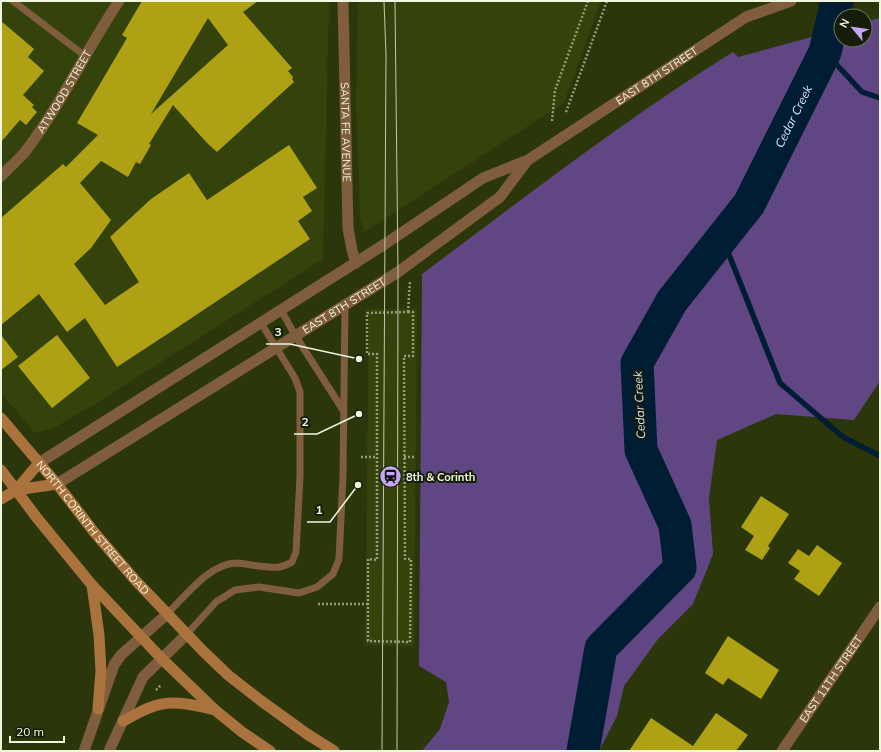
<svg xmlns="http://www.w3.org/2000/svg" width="881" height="752" font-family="Mulish,sans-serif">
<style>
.built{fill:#34420c}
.green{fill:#614684}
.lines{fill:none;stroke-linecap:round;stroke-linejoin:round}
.stream{stroke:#001d33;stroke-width:5.5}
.river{stroke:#001d33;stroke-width:33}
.building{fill:#afa114;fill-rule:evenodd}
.path{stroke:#949f7c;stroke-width:2.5;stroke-dasharray:2 2;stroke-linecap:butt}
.service{stroke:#7f5d3d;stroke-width:7}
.minor{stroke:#7f5d3d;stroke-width:11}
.tertiary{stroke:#7f5d3d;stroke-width:11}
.secondary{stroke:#aa733e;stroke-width:11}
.tram{stroke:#c1caad;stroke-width:1}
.labels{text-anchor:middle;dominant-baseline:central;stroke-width:4;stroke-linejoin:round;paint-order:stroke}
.street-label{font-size:11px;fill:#eff8df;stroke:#161c0a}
.poi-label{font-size:11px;font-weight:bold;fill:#eff8df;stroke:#161c0a;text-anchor:start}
.water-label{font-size:12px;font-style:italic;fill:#d0e6f9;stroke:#161c0a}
.leader{fill:none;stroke:#eff8df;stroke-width:1.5}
.callout-dot{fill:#eff8df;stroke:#161c0a;stroke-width:1.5}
.callout-label{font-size:12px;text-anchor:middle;font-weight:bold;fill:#eff8df;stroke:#161c0a;stroke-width:4;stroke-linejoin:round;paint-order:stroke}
</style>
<rect width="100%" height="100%" fill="#2b370a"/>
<!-- built -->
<g class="built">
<path d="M 1,1 L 329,1 L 323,259 L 108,396 L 54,428 L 35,433 L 1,393 Z"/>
<path d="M 358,1 L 601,1 L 564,103 L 364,232 L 360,218 L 356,105 Z"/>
<path d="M 369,309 L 417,309 L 414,646 L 365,645 Z"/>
</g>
<!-- green -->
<path class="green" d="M 880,18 L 880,381 L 854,420 L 776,414 L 717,440 L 709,498 L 713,554 L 693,604 L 658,639 L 624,686 L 617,716 L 599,751 L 422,751 L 440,729 L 449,702 L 446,682 L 419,666 L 422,274 C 524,198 625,119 733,52 L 738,57 L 841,29 L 841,40 L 865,40 L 865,22 Z"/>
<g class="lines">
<!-- stream -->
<g class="stream">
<path d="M 825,52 L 862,92 L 880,98"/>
<path d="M 722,237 L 780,383 L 843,437 L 880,456"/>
</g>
<!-- river -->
<path class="river" id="s1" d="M 583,751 L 601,648 L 680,568 L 675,525 L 641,450 L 637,363 L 672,301 L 749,204 L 825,52 L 837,1"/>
</g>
<!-- building -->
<g class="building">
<path d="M 142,1 L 258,1 L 243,12 L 292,68 L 288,71 L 293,77 L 292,79 L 294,82 L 217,152 L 207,143 L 173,105 L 149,144 L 151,145 L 140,164 L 136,162 L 128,177 L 101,161 L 80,183 L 111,220 L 91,248 L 74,264 L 105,305 L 139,282 L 110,237 L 151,199 L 189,173 L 207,200 L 289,145 L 317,188 L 303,197 L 312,211 L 298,221 L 310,239 L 172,331 L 117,367 L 85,318 L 67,332 L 39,294 L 1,325 L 1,218 L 63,164 L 66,167 L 98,135 L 77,123 L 127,38 L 122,35 ZM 208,18 L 228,45 L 151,114 Z"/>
<path d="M 1,21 L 34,49 L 28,57 L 44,71 L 23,95 L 34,105 L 32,107 L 37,112 L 26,125 L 20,120 L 1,142 Z"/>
<path d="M 1,335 L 18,357 L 1,370 Z"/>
<path d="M 57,335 L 90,378 L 52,408 L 18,366 Z"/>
<path d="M 761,496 L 789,514 L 768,546 L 770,548 L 762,560 L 745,550 L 754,536 L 741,527 Z"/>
<path d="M 817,545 L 842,563 L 819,596 L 794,579 L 800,571 L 788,563 L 798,549 L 809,556 Z"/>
<path d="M 728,636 L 779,670 L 761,699 L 728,678 L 723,685 L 705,673 Z"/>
<path d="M 716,713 L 748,735 L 736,751 L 629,751 L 651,718 L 693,746 Z"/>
</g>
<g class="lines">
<!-- path -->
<g class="path">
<path d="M 566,112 L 607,1"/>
<path d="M 552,121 L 555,90 L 588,1"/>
<path d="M 408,312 L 413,312 L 413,356 L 404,356 L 405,559 L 411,559 L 410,642 L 368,641 L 368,559 L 377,560 L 377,354 L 367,354 L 367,313 Z"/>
<path d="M 408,312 L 410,281"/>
<path d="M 361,457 L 377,457"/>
<path d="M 404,457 L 416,457"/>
<path d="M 318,604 L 368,604"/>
<path d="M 156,690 L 161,685"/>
</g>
<!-- service -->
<g class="service">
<path d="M 13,1 L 85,56"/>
<path d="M 281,310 L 295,335 L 343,410"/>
<path d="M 166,615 C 185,597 209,563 237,563 C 248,564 271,569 280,567 C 284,566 288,564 292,562 L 296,552 L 300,476 L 300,392 L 295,378 L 261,323"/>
<path d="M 186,635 L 216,602 L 235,590 L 259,587 L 299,593 L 317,587 L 333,574 L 339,559 L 343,476 L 345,305"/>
</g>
<!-- minor -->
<g class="minor">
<path id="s2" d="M 343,1 L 348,228 L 352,250 L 356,263"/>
<path id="s3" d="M 1,176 C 9,168 18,160 25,152 C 61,105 86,50 119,1"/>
</g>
<!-- tertiary -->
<g class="tertiary">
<path id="s4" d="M 39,463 L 385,244 L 483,178 L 528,160 L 746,17 L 791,1"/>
<path id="s5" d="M 57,484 L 398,272 L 500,197 L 527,161"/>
<path d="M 84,751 L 114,665 L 121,655 L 166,615"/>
<path d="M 109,751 L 143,677 L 186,635"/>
<path id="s6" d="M 782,751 L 880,607"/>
</g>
<!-- secondary -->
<g class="secondary">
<path id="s7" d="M 1,418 L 57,484 L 94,532 L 136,581 L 203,651 L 228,675 L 260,700 L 307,734 L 334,751"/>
<path d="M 1,470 L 37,518 L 92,585 L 162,659 L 215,710 L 242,732 L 270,751"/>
<path d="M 16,490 L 57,484"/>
<path d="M 1,499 L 16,490 L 39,463"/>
<path d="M 92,585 L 99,635 L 101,671 L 98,709"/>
<path d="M 123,721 C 135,715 148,706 162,704 C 180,701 198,706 215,710"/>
</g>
<!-- tram -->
<g class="tram">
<path d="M 395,1 L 398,272 L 397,751"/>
<path d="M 382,751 L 386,55 L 384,1"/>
</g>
</g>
<!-- icons -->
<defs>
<symbol id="station-disc" viewBox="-11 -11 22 22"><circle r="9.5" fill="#c5a6f0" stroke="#161c0a"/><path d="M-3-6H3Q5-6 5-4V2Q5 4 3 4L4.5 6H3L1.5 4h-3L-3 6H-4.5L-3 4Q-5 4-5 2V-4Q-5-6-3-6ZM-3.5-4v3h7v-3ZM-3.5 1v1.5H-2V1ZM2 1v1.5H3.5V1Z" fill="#111"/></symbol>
</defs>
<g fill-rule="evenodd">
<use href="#station-disc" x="378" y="464" width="25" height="25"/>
</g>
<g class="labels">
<!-- street labels -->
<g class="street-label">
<text stroke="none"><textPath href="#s4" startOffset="730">EAST 8TH STREET</textPath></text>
<text stroke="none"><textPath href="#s3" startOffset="106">ATWOOD STREET</textPath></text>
<text stroke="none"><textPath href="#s2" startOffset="131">SANTA FE AVENUE</textPath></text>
<text stroke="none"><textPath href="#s5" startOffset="338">EAST 8TH STREET</textPath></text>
<text stroke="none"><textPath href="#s7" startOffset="143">NORTH CORINTH STREET ROAD</textPath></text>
<text stroke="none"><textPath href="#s6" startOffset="87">EAST 11TH STREET</textPath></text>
</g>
<!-- poi labels -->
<g class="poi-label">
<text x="406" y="477">8th &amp; Corinth</text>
</g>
<!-- water labels -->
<g class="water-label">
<text stroke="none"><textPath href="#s1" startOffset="723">Cedar Creek</textPath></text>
<text transform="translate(639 405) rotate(-93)">Cedar Creek</text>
</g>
</g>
<!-- callouts -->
<path class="leader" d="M359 359L290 344H266M359 414L317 434H294M358 485L330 522H307"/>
<g class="callout-dot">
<circle cx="359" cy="359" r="4"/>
<circle cx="359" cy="414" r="4"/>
<circle cx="358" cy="485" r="4"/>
</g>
<g class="callout-label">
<text x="278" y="336">3</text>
<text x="305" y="426">2</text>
<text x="319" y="514">1</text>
</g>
<!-- border -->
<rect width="881" height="752" fill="none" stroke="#eff8df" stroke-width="4"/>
<!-- north arrow -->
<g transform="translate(853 28) rotate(299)"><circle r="19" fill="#161c0a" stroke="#6d745f"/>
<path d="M0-3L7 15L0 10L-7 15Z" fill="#c5a6f0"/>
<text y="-6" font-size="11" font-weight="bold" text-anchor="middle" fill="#eff8df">N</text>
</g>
<!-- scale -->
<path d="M10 736v6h54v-6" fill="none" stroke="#eff8df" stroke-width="2"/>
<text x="16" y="736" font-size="12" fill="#eff8df" stroke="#161c0a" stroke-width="3" paint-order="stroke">20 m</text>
</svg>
